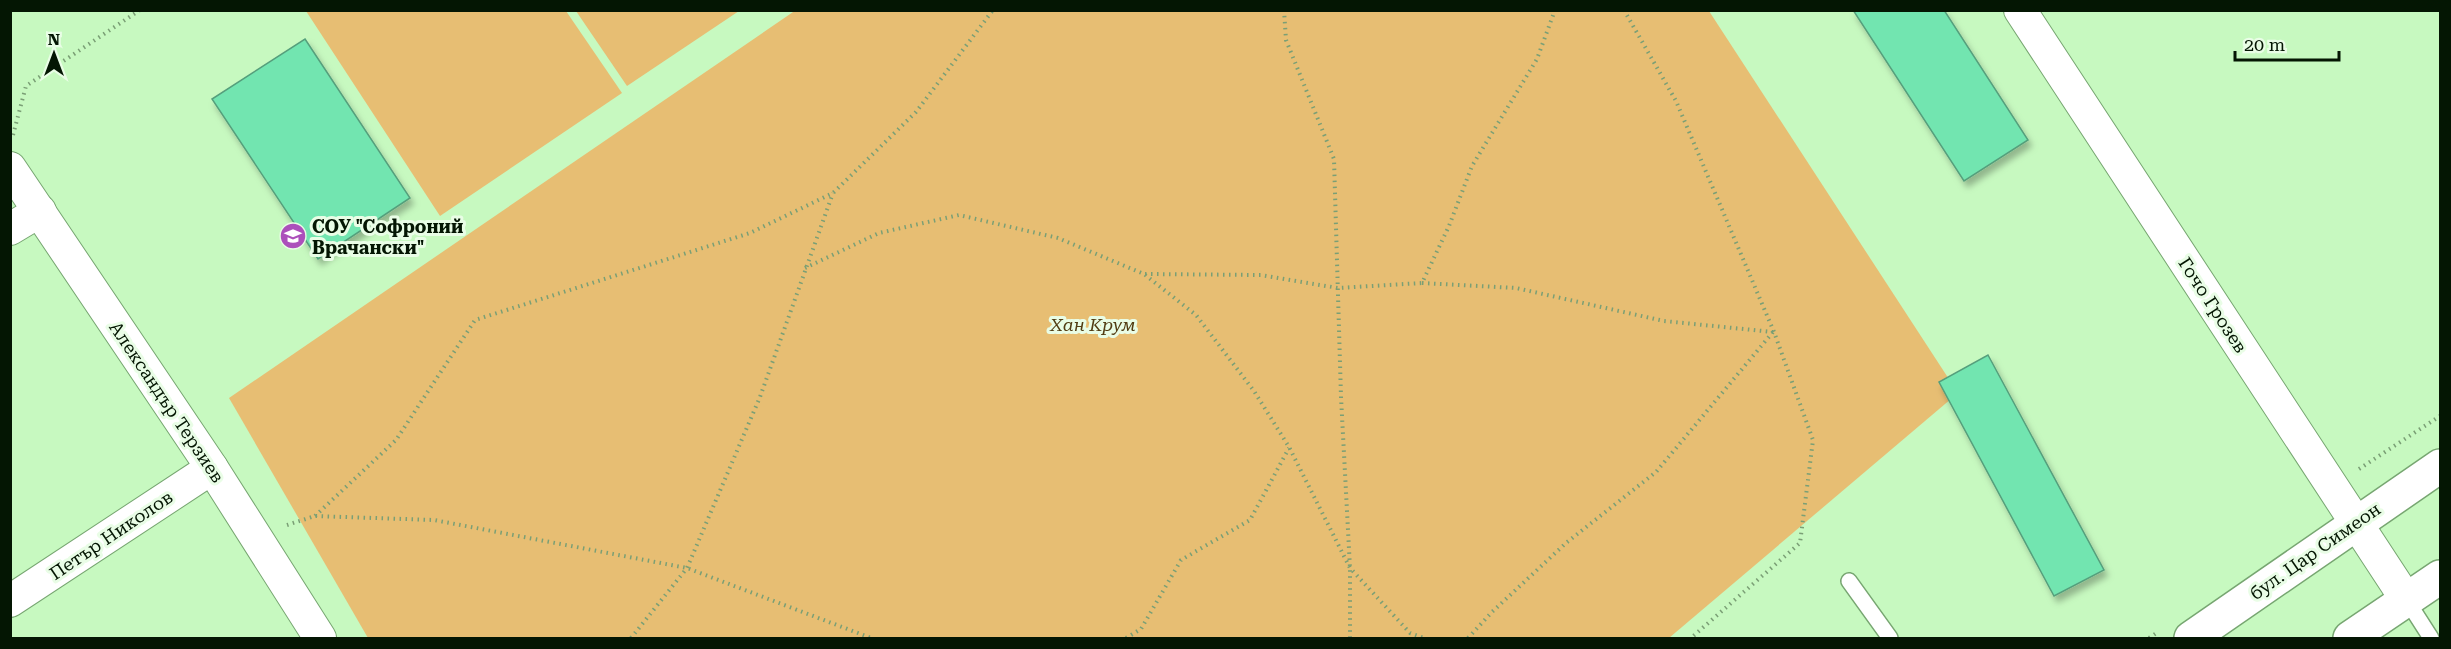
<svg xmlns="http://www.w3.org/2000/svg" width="2451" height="649" font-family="'Roboto Serif',serif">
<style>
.green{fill:#e7be73}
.building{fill:#72e5b0;stroke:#559f7c;stroke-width:1.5;filter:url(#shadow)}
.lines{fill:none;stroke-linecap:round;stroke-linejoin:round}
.lane-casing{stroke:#77a671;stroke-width:18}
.street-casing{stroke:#77a671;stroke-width:34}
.secondary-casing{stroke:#77a671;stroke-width:36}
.path{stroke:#7a9f75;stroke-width:4;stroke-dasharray:1.5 4.5;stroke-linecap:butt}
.lane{stroke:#fff;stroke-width:15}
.street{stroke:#fff;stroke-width:32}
.secondary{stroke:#fff;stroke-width:33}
.labels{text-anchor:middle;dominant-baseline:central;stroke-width:6;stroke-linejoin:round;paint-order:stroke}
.poi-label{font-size:18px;font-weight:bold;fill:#041603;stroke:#e9fde6;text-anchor:start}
.street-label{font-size:18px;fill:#041603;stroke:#e9fde6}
.park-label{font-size:18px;font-style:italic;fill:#523d13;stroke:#e9fde6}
</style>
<defs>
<filter id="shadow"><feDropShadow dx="3.5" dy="6" stdDeviation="3" flood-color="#0004"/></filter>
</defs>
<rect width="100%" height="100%" fill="#c7f9c0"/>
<!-- green -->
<g class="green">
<path d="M 796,10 L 1709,11 L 1958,393 L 1669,638 L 368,638 L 229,398 Z"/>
<path d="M 306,11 L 566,11 L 622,93 L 440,216 Z"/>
<path d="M 576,11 L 739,11 L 627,86 Z"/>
</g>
<!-- building -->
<g class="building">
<path d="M 1853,10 L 1944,10 L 2028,140 L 1964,181 Z"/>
<path d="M 305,39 L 410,198 L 318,259 L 212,99 Z"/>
<path d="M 1988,355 L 2104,570 L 2054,596 L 1939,382 Z"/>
</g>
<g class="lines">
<defs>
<g id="lane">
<path d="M 1849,581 L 1890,638"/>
<path d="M 2406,599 L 2431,638"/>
</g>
<g id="street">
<path d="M 2020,10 L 2406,599"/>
<path d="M 10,168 L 212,468 L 320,638"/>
<path d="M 10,229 L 40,211"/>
<path d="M 10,601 L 212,468"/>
</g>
<g id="secondary">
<path d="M 2191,638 L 2440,466"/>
<path d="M 2350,638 L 2440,577"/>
</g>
</defs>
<!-- lane casing -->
<use href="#lane" class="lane-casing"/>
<!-- street casing -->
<use href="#street" class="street-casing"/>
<!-- secondary casing -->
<use href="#secondary" class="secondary-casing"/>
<!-- path -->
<g class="path">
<path d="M 1284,10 L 1286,40 L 1334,159 L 1341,397 L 1350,568 L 1350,638"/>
<path d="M 1624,10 L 1676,101 L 1774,332 L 1813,440 L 1800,543 L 1691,638"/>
<path d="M 13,135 L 26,86 L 140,10"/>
<path d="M 805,268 L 879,233 L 959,215 L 1058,238 L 1144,274 L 1196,315 L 1254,391 L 1289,447 L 1350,568 L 1410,633 L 1424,638"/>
<path d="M 1145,274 L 1261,275 L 1338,288 L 1422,283 L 1449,226 L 1472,166 L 1537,59 L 1555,10"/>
<path d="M 1422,283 L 1516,288 L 1664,321 L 1773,332"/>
<path d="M 2359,469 L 2440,416"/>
<path d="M 315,516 L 396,440 L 475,320 L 750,233 L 833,193 L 916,112 L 993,10"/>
<path d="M 287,525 L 315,516 L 434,520 L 687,568 L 871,638"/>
<path d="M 631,638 L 687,568 L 760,397 L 833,193"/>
<path d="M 1126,638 L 1141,629 L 1181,560 L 1250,520 L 1289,448"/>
<path d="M 1468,638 L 1492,612 L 1566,543 L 1656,472 L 1773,332"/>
<path d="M 2149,638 L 2158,632"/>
</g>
<!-- lane -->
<use href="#lane" class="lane"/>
<!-- street -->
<use href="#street" class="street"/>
<!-- secondary -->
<use href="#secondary" class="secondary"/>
</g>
<!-- icons -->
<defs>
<symbol id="school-disc" viewBox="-11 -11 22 22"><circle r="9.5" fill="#ac50bb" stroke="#e9fde6"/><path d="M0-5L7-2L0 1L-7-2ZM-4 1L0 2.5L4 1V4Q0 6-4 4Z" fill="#fff"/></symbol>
</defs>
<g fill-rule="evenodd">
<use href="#school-disc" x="278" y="221" width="30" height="30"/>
</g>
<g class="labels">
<!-- poi labels -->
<g class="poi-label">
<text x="312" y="226">СОУ "Софроний<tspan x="312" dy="21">Врачански"</tspan></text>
</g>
<!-- street labels -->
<g class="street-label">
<text transform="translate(2213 305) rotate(57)">Гочо Грозев</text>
<text transform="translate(167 402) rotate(56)">Александър Терзиев</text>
<text transform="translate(111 535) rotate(-34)">Петър Николов</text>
<text transform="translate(2315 551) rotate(-35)">бул. Цар Симеон</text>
</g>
<!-- park labels -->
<g class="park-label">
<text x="1093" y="324">Хан Крум</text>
</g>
</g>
<!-- border -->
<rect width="2451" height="649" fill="none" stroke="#041603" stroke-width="24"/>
<!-- north arrow -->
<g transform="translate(54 54)" stroke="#e9fde6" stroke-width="4.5" paint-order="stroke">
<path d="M0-4.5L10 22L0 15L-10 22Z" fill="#041603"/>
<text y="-9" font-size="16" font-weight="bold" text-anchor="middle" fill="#041603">N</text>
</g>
<!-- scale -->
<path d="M2235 51v9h104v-9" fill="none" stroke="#041603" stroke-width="3"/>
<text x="2244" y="51" font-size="18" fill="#041603" stroke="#e9fde6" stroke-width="4.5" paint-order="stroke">20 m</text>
</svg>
